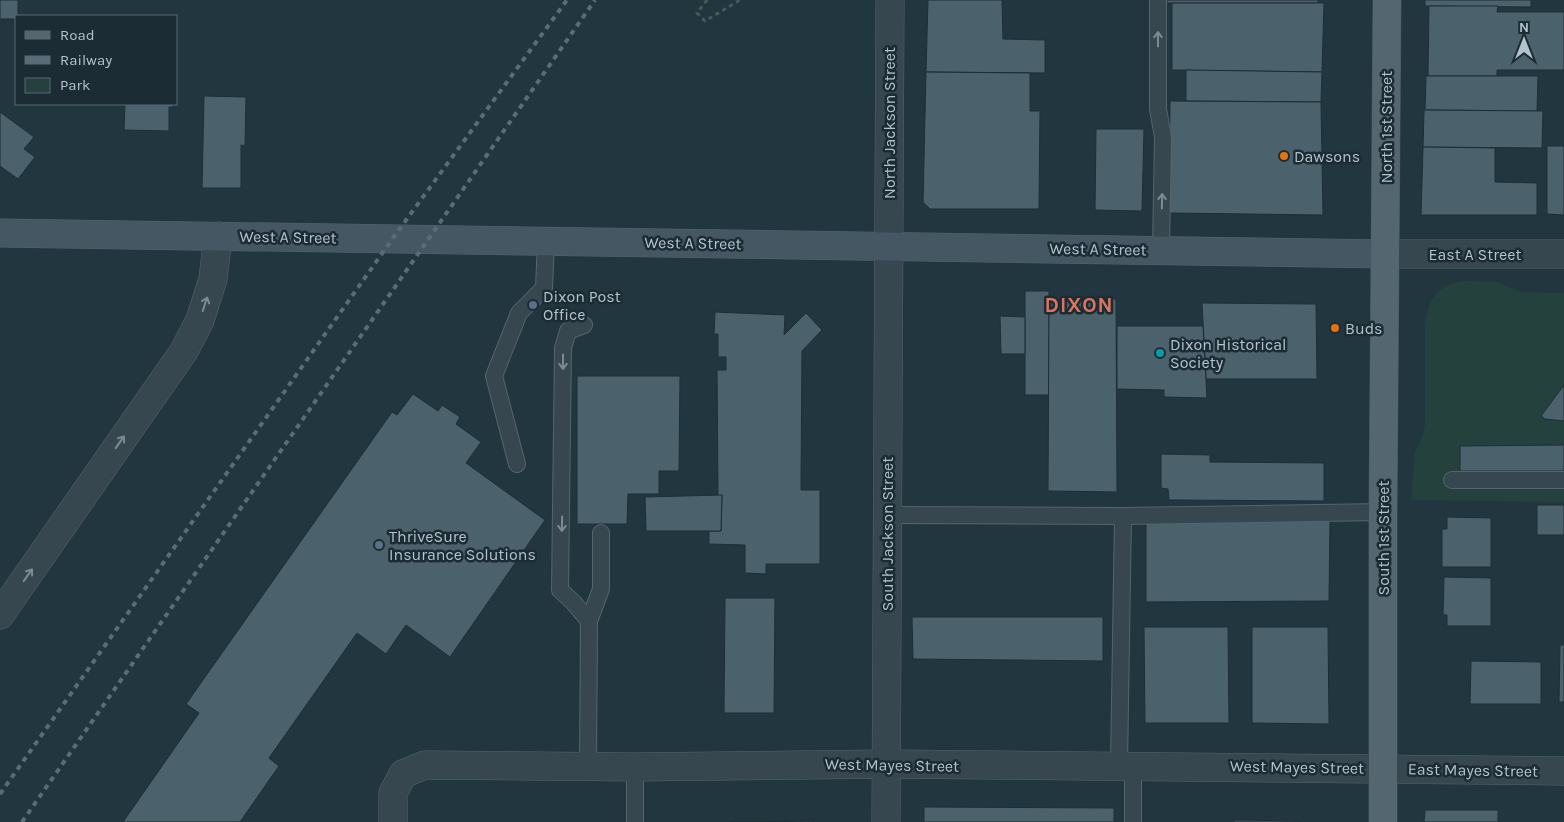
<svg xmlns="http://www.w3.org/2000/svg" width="1564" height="822" font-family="Karla,sans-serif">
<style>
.green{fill:#24413d}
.building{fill:#4b616b;stroke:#1e2e37}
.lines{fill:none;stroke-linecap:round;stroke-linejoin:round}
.service-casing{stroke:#55656e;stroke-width:18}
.minor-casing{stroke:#55656e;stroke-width:29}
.tertiary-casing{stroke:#55656e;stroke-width:29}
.secondary-casing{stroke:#55656e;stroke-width:29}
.primary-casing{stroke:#43535c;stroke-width:29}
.path{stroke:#425d59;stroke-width:3;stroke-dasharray:4 4;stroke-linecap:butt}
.service{stroke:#374750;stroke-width:16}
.minor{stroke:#374750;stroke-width:28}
.tertiary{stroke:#374750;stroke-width:28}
.secondary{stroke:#445763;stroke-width:28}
.primary{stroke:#546770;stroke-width:28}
.rail{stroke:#586d77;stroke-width:4;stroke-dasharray:5 5;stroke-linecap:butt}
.oneway{stroke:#7b8b94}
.food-dot{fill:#e8710a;stroke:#1c2c35;stroke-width:2}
.service-dot{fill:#5c6f8a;stroke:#1c2c35;stroke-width:2}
.culture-dot{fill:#0f9aa8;stroke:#1c2c35;stroke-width:2}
.labels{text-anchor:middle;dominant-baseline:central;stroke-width:5;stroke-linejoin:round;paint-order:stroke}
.street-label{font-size:16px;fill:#b3c2cb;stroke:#1c2c35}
.poi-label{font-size:16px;fill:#b3c2cb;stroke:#1c2c35;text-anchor:start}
.district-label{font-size:21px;font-weight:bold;letter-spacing:1px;fill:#dd745b;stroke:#1c2c35}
</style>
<rect width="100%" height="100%" fill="#223640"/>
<!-- green -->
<path class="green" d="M 1463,281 L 1497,282 L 1522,292 L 1564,293 L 1564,502 L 1411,500 L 1415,452 L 1423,435 L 1425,424 L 1425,325 C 1428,300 1436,285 1463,281 Z"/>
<!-- building -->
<g class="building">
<path d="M 0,0 L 18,0 L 18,16 L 16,16 L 16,19 L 0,19 Z"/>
<path d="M 928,0 L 1002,0 L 1003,39 L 1045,40 L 1045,73 L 926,72 Z"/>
<rect x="1167" y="0" width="151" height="3"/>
<path d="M 1425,0 L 1531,0 L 1531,7 L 1429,6 L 1425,6 Z"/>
<path d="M 1172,3 L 1324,3 L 1322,72 L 1172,70 Z"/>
<path d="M 1429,6 L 1498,6 L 1497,12 L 1564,12 L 1564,70 L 1497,70 L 1497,76 L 1428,76 Z"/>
<path d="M 1186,70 L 1322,72 L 1321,102 L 1186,101 Z"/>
<path d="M 926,72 L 1030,73 L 1030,111 L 1040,111 L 1039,209 L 930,209 L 923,202 Z"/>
<path d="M 1426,76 L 1538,76 L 1537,111 L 1425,110 Z"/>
<path d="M 204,96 L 246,97 L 245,146 L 241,145 L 241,188 L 202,188 Z"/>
<path d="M 1170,101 L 1321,102 L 1323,215 L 1169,213 Z"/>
<path d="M 125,104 L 173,104 L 173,107 L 169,107 L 169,131 L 124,130 Z"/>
<path d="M 1424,110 L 1543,111 L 1542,148 L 1423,147 Z"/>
<path d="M 0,112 L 34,137 L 24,149 L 35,157 L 18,179 L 0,166 Z"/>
<path d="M 1096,129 L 1144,129 L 1142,211 L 1095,210 Z"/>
<path d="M 1547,146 L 1564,146 L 1564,215 L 1547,214 Z"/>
<path d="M 1423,147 L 1495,148 L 1495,182 L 1537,183 L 1537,215 L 1421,215 Z"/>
<rect x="1025" y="291" width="24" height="104"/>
<path d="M 1116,299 L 1117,492 L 1048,491 L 1049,300 Z"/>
<path d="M 1202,303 L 1316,304 L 1317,379 L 1206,379 Z"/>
<path d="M 715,312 L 785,315 L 784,335 L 806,313 L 822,330 L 802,351 L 801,490 L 820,490 L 820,564 L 766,564 L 766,574 L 745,573 L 745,545 L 709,544 L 709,531 L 721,531 L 722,495 L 718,496 L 717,370 L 726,370 L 726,357 L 718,357 L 718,334 L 714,334 Z"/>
<path d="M 1000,316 L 1025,317 L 1025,354 L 1001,354 Z"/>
<path d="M 1117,326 L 1203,326 L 1207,398 L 1164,397 L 1164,390 L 1117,389 Z"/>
<path d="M 577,376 L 680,376 L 679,471 L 659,471 L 659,494 L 628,494 L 627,524 L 577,524 Z"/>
<path d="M 1564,385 L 1564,421 L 1545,419 L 1541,416 Z"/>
<path d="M 413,394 L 438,411 L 442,405 L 460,417 L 456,424 L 481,442 L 466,463 L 545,520 L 450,657 L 406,625 L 386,654 L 357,633 L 269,758 L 279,766 L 240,822 L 123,822 L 199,713 L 186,704 L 392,412 L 397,415 Z"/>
<path d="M 1564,445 L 1564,471 L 1460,471 L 1460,446 Z"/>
<path d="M 1161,454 L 1210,455 L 1210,462 L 1324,463 L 1324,501 L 1169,500 L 1168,489 L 1161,488 Z"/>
<path d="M 722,495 L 721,531 L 646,531 L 645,497 Z"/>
<rect x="1537" y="505" width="27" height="30"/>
<path d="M 1447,517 L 1491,518 L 1491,567 L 1442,567 L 1442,529 L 1447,529 Z"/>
<path d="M 1146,521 L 1330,521 L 1329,601 L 1146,602 Z"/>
<path d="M 1444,577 L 1491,578 L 1491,626 L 1447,626 L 1447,615 L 1443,615 Z"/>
<path d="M 725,598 L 775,598 L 774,713 L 724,713 Z"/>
<path d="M 912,617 L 1103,617 L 1103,661 L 913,659 Z"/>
<path d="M 1144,627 L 1228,627 L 1229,723 L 1145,723 Z"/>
<path d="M 1252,627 L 1328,627 L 1329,724 L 1252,723 Z"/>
<path d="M 1560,645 L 1564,645 L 1564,702 L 1559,702 Z"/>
<path d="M 1471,661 L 1541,662 L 1541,704 L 1470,704 Z"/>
<path d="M 924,807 L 1114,808 L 1114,822 L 924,822 Z"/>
<path d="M 1425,810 L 1498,810 L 1498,822 L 1424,822 Z"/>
<path d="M 1234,820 L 1299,821 L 1299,822 L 1234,822 Z"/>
<path d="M 813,821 L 813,822 L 731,822 Z"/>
</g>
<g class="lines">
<defs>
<g id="service">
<path d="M 1158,0 L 1158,109 L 1163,137 L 1161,249"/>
<path d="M 584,325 L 568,331 L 563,348 L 560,590 L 573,602 L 589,621 L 588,767"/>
<path d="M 517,464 L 494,376 L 519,313 L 544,288 L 546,241"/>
<path d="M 1452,480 L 1564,480"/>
<path d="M 888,515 L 1123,516 L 1383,512"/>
<path d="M 589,621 L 601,589 L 601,533"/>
<path d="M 1119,765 L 1123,516"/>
<path d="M 635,767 L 635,822"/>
<path d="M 1133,822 L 1133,765"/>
</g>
<g id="minor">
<path d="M 1385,254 L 1564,254"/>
<path d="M 393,822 L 393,793 L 403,774 L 425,765 L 635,767 L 886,764 L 1564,771"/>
<path d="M 886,822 L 890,0"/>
</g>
<path id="tertiary" d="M 0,615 L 184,351 L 200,320 L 213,279 L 218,236"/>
<path id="secondary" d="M 0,233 C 462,241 924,245 1385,254"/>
<path id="primary" d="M 1383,822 L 1383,512 L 1387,0"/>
</defs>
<!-- service casing -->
<use href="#service" class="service-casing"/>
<!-- minor casing -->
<use href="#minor" class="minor-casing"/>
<!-- tertiary casing -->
<use href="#tertiary" class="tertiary-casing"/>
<!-- secondary casing -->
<use href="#secondary" class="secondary-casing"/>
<!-- primary casing -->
<use href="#primary" class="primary-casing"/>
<!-- path -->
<path class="path" d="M 707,0 L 697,13 L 705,21 L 740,0"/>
<!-- service -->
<use href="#service" class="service"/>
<!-- minor -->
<use href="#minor" class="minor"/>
<!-- tertiary -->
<use href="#tertiary" class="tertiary"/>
<!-- secondary -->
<use href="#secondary" class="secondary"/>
<!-- primary -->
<use href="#primary" class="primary"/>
<!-- rail -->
<g class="rail">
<path d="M 0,794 L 393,238 L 567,0"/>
<path d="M 22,822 L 595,0"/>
</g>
</g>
<!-- one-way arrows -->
<defs><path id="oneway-shaft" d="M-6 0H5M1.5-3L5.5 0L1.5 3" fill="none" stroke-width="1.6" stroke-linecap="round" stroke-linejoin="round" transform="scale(1.25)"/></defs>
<g class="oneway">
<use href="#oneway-shaft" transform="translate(1158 39) rotate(-90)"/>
<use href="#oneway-shaft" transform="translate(1162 201) rotate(-89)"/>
<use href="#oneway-shaft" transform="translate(205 304) rotate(-72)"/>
<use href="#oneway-shaft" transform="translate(563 362) rotate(90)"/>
<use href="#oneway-shaft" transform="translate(120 442) rotate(-55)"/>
<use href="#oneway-shaft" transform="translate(562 524) rotate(91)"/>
<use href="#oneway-shaft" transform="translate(28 575) rotate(-55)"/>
</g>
<!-- markers -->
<g class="food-dot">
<circle cx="1284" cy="156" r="5"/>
<circle cx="1335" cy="328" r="5"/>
</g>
<g class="service-dot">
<circle cx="533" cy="305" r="5"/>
<circle cx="379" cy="545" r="5"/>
</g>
<circle class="culture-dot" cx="1160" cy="353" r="5"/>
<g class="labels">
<!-- street labels -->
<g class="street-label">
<text transform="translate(889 123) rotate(-90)">North Jackson Street</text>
<text transform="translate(1386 127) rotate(-90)">North 1st Street</text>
<text transform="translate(288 237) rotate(1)">West A Street</text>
<text transform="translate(693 243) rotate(1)">West A Street</text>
<text transform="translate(1098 249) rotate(1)">West A Street</text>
<text x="1475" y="254">East A Street</text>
<text transform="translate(887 534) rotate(-90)">South Jackson Street</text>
<text transform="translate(1383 538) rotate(-90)">South 1st Street</text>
<text transform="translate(892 765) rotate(1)">West Mayes Street</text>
<text transform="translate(1297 767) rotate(1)">West Mayes Street</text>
<text transform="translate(1473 770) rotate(1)">East Mayes Street</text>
</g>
<!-- poi labels -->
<g class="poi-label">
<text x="1294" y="156">Dawsons</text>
<text x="543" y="296">Dixon Post<tspan x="543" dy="18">Office</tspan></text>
<text x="1345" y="328">Buds</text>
<text x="1170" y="344">Dixon Historical<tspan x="1170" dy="18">Society</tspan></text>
<text x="389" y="536">ThriveSure<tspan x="389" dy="18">Insurance Solutions</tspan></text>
</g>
<!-- district labels -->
<g class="district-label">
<text x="1079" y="305">DIXON</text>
</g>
</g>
<!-- legend -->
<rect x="15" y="15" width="162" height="90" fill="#1c2c35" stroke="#586871"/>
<rect x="25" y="31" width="25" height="8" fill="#546770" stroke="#586871"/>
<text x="60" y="40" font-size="15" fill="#b3c2cb">Road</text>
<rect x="25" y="56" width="25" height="8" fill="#586d77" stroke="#586871"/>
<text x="60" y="65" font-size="15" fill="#b3c2cb">Railway</text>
<rect x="25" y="78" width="25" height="15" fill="#24413d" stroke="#586871"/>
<text x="60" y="90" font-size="15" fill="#b3c2cb">Park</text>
<!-- north arrow -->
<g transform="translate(1524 40)" stroke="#1c2c35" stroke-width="4" paint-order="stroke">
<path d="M0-4L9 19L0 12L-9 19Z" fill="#b3c2cb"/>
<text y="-8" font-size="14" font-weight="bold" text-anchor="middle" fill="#b3c2cb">N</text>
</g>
</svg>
